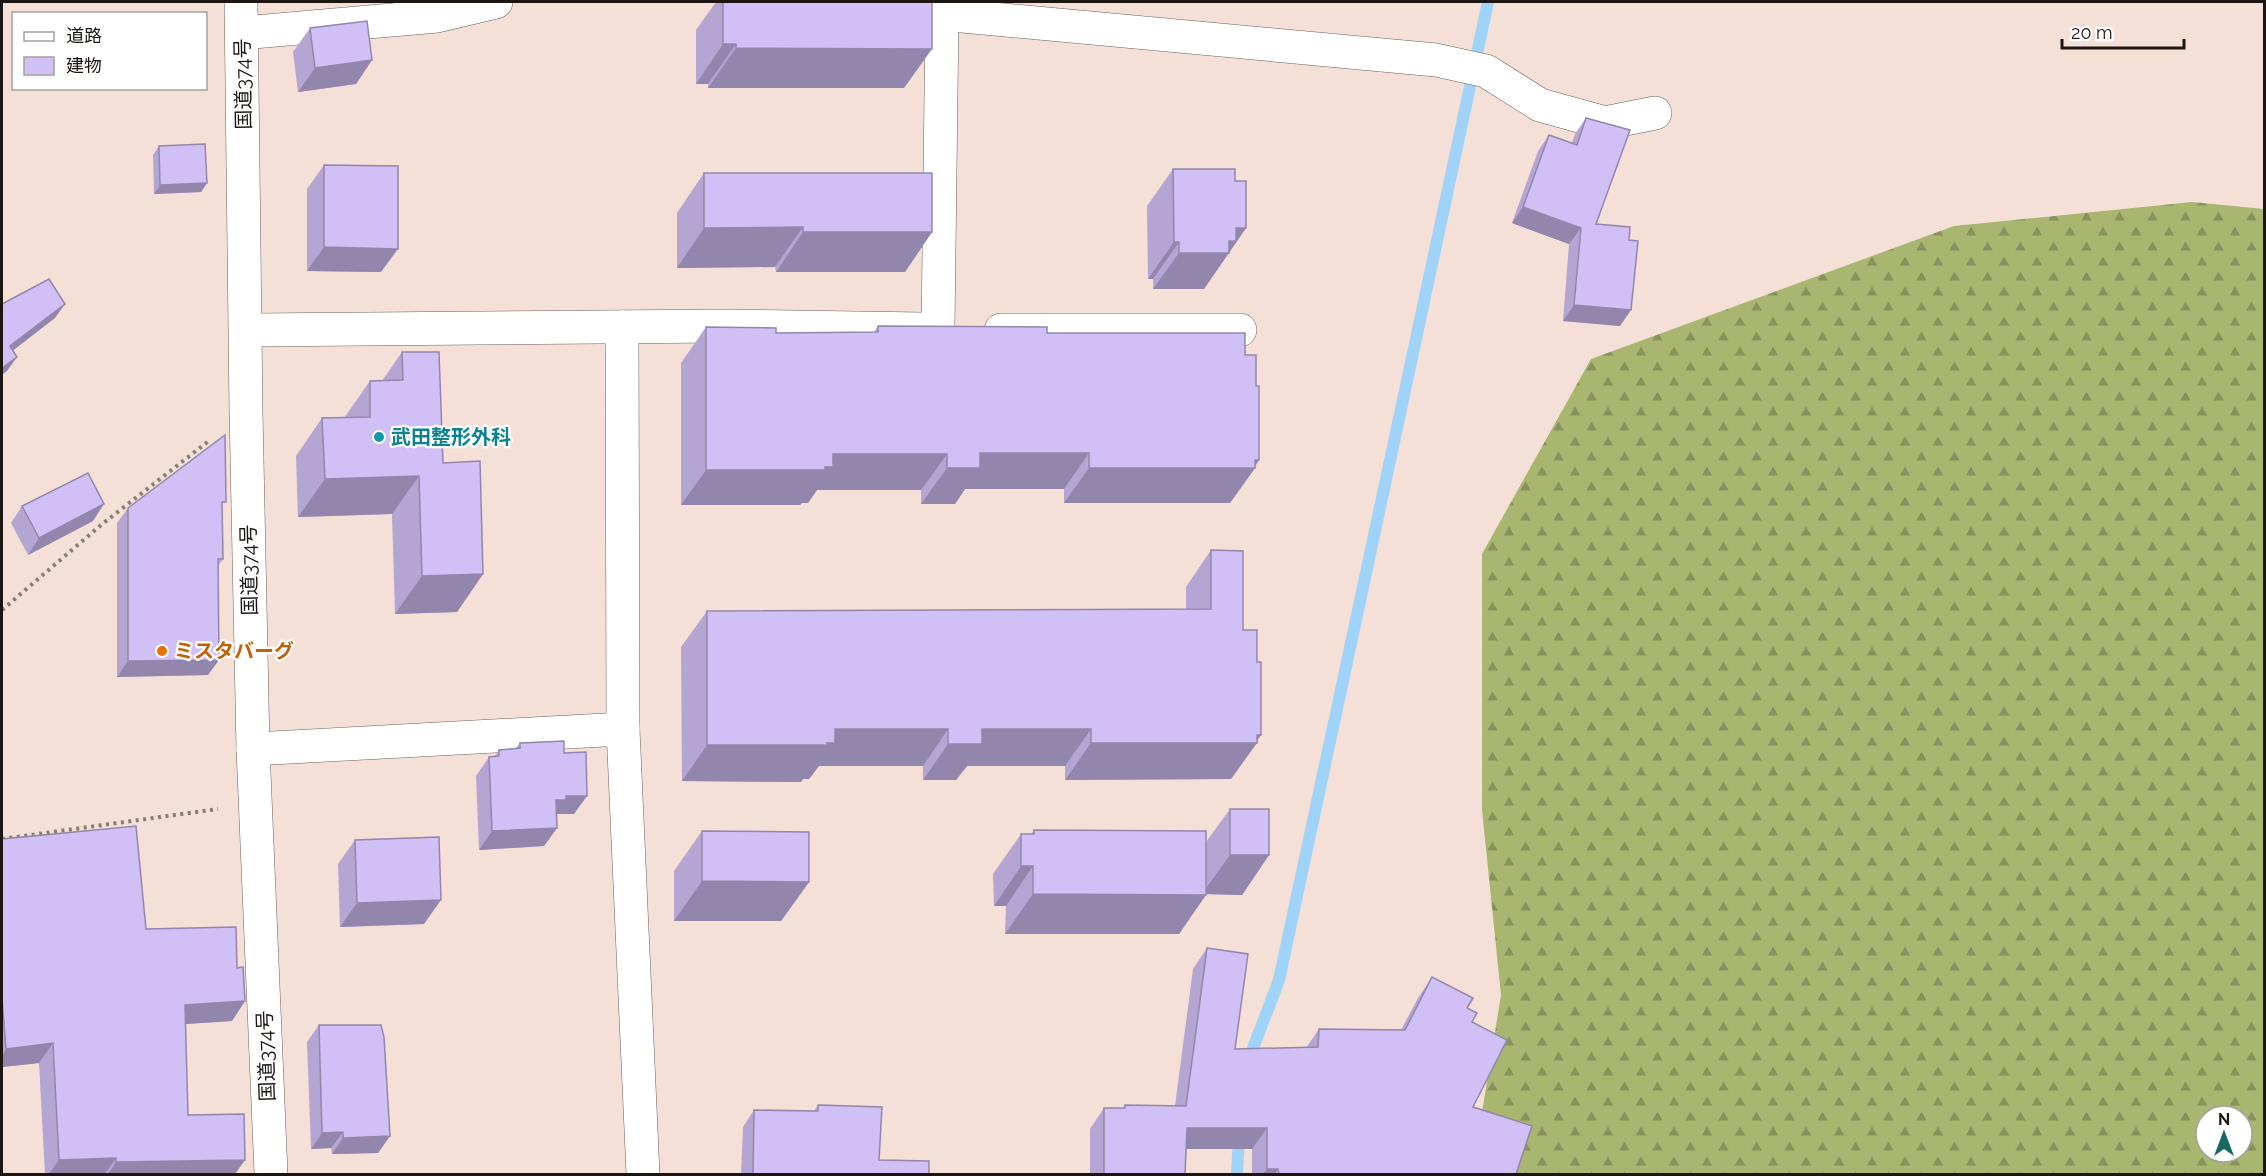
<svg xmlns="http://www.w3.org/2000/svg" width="2266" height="1176" font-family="Raleway,'Noto Sans JP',sans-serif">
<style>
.forest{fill:url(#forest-firs);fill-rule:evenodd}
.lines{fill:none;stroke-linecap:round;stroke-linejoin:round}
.stream{stroke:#a0d3f9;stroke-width:12}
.minor-casing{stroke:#6f5f57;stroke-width:34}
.highway-casing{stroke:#6f5f57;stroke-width:34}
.path{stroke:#897b75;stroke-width:4;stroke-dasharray:3 4.5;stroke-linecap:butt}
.minor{stroke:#fff;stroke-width:33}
.highway{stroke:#fff;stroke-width:33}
.wall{fill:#b4a5d3}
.shaded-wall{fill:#9286ac}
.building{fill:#d1c0f5;stroke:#9286ac;stroke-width:1.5}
.culture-dot{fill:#0f9aa8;stroke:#fff;stroke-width:2}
.food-dot{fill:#e8710a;stroke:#fff;stroke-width:2}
.labels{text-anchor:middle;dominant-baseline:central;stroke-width:4.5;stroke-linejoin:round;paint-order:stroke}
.street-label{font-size:20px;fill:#1c1512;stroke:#fff}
.culture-label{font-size:20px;font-weight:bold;fill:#0d838f;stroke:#fff;text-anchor:start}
.food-label{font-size:20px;font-weight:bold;fill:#c56008;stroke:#fff;text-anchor:start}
</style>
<defs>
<pattern id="forest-firs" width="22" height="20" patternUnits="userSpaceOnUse" patternTransform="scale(1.5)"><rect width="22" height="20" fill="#a8b670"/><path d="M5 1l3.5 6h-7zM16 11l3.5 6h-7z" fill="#88935b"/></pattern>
</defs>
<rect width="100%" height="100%" fill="#f4e0d7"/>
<!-- forest -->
<path class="forest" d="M 2192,202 L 2264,209 L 2264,1174 L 1472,1174 L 1501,995 L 1482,810 L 1482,554 L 1591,359 L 1954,226 ZM 2206,1116 L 2242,1116 L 2242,1152 L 2206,1152 Z"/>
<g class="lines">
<!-- stream -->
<g class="stream">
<path d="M 1247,1064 L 1279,980 L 1488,2"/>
<path d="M 1237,1174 L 1239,1135"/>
</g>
<defs>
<g id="minor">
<path d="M 811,2 L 1436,60 L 1486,71 L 1540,105 L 1605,123 L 1655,113"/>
<path d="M 242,33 L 437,16 L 496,2"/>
<path d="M 622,327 L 623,729"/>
<path d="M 938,329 L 942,16"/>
<path d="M 247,330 L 723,326 L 923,329"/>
<path d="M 1001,330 L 1240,330"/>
<path d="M 253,749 L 623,729 L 643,1174"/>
</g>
<path id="highway" d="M 241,2 L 246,411 L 253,749 L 271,1174"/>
</defs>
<!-- minor casing -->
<use href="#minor" class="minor-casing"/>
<!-- highway casing -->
<use href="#highway" class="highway-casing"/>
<!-- path -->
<g class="path">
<path d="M 2,610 L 101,525 L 210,440"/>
<path d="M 2,839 L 218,809"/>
</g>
<!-- minor -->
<use href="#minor" class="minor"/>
<!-- highway -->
<use href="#highway" class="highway"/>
</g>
<!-- wall -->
<g class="wall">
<path d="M 716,2 L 932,2 L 904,88 L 708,88 L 708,84 L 696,84 L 696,30 Z"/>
<path d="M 310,28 L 372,60 L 356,84 L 298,92 L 293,52 Z"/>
<path d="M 1586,118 L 1596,224 L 1620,326 L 1563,321 L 1569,244 L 1512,223 L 1538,151 L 1549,135 L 1572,143 L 1575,134 Z"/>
<path d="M 159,146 L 207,183 L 201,192 L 154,194 L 153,155 Z"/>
<path d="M 324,165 L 381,272 L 307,271 L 307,189 Z"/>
<path d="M 1173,169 L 1235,181 L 1246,228 L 1204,289 L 1153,289 L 1153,279 L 1148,279 L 1147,206 Z"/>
<path d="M 704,173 L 932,232 L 905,272 L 776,272 L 775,267 L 677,268 L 677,213 Z"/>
<path d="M 878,326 L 1047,333 L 1245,355 L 1255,468 L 1230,503 L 1064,503 L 1064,489 L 965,489 L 955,504 L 921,504 L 921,490 L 817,490 L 808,503 L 802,503 L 800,505 L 681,505 L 681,363 L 706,327 L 776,333 L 874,332 Z"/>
<path d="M 402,352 L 483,574 L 457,612 L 395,614 L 392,514 L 298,517 L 296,456 L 322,418 L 344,418 L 370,381 L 382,381 Z"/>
<path d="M 22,506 L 93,521 L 28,555 L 11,523 Z"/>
<path d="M 222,507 L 223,559 L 218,566 L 208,675 L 117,677 L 117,523 L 128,508 Z"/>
<path d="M 1211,550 L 1243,630 L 1257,662 L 1261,735 L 1231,779 L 1065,780 L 1065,766 L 967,766 L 956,780 L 923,780 L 923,766 L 819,766 L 809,779 L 803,779 L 801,782 L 682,781 L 681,647 L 707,611 L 1186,609 L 1186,587 Z"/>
<path d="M 520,743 L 564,753 L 574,814 L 557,814 L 557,828 L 544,846 L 479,850 L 476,776 L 489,757 L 494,757 L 499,750 L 516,748 Z"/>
<path d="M 1230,809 L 1269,855 L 1242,895 L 1206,894 L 1179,934 L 1005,934 L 1006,906 L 994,906 L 993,874 L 1021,834 L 1031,834 L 1034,830 L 1206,842 Z"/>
<path d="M 702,831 L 809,882 L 781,921 L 674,921 L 674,871 Z"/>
<path d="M 2,839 L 146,929 L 237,968 L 245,1001 L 232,1021 L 185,1024 L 188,1115 L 235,1174 L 45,1174 L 39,1063 L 2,1067 Z"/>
<path d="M 355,840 L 424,924 L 340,927 L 338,864 Z"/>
<path d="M 1207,948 L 1235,1049 L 1306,1048 L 1319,1029 L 1401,1030 L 1418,998 L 1432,977 L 1467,1008 L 1472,1022 L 1473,1107 L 1516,1174 L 1252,1174 L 1252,1149 L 1186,1149 L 1185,1174 L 1090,1174 L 1090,1129 L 1104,1108 L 1123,1108 L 1125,1105 L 1175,1106 L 1193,969 Z"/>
<path d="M 319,1025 L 390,1136 L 378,1153 L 332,1154 L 331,1148 L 311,1149 L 307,1042 Z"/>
<path d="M 818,1105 L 879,1160 L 929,1174 L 741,1174 L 743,1127 L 754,1110 L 814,1111 Z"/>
</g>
<!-- shaded-wall -->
<g class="shaded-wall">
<path d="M 723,44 L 736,44 L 708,84 L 696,84 Z"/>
<path d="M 736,48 L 932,49 L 904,88 L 708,88 Z"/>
<path d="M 372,60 L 356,84 L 298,92 L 315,68 Z"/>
<path d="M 207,183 L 201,192 L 154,194 L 160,185 Z"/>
<path d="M 1523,207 L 1581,228 L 1569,244 L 1512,223 Z"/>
<path d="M 803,227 L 775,267 L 677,268 L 704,228 Z"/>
<path d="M 1236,228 L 1246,228 L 1204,289 L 1153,289 L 1179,253 Z"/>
<path d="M 803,232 L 932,232 L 905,272 L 776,272 Z"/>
<path d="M 1174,242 L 1179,242 L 1153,279 L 1148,279 Z"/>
<path d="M 324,247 L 398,249 L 381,272 L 307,271 Z"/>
<path d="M 65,304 L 55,318 L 2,359 L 10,346 Z"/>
<path d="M 1574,305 L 1631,310 L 1620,326 L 1563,321 Z"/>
<path d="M 17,357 L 7,371 L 2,375 L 2,368 Z"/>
<path d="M 980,453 L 1089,453 L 1064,489 L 965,489 L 955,504 L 921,504 L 947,468 Z"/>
<path d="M 833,454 L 947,454 L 921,490 L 817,490 L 808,503 L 802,503 L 800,505 L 681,505 L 706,470 Z"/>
<path d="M 1259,460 L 1254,468 L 1255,468 L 1230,503 L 1064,503 L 1089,468 Z"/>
<path d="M 419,476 L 392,514 L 298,517 L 325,479 Z"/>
<path d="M 104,504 L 93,521 L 28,555 L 39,538 Z"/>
<path d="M 483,574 L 457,612 L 395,614 L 422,576 Z"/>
<path d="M 219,660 L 208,675 L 117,677 L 128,661 Z"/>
<path d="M 835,729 L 948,729 L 923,766 L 819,766 L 809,779 L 803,779 L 801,782 L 682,781 L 707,745 Z"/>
<path d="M 982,729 L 1091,729 L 1065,766 L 967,766 L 956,780 L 923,780 L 948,744 Z"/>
<path d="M 1261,735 L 1255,743 L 1257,743 L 1231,779 L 1065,780 L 1091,743 Z"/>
<path d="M 566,796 L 587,796 L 574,814 L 556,814 L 556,800 Z"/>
<path d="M 557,828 L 544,846 L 479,850 L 492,831 Z"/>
<path d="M 1230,855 L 1269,855 L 1242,895 L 1202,894 Z"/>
<path d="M 1021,866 L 1033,866 L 1006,906 L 994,906 Z"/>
<path d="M 702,881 L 809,882 L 781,921 L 674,921 Z"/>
<path d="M 1033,894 L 1206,895 L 1179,934 L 1005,934 Z"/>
<path d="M 441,900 L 424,924 L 340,927 L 357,903 Z"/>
<path d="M 245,1001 L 232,1021 L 171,1025 L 185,1005 Z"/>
<path d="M 53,1043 L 39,1063 L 2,1067 L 2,1056 L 6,1049 Z"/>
<path d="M 1187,1128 L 1267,1128 L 1252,1149 L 1172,1149 Z"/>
<path d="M 343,1132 L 331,1148 L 311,1149 L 322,1133 Z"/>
<path d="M 390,1136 L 378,1153 L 332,1154 L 343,1138 Z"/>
<path d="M 116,1158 L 105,1174 L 49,1174 L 59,1160 Z"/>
<path d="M 245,1160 L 235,1174 L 108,1174 L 116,1162 Z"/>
<path d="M 1267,1169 L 1278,1169 L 1275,1174 L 1263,1174 Z"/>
</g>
<!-- building -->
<g class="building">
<path d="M 723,2 L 932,2 L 932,49 L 736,48 L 736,44 L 723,44 Z"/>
<path d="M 367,21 L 372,60 L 315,68 L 310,28 Z"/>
<path d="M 1586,118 L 1630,130 L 1596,224 L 1630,227 L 1629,240 L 1638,241 L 1631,310 L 1574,305 L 1581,228 L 1523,207 L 1549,135 L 1577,145 Z"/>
<path d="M 205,144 L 207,183 L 160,185 L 159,146 Z"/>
<path d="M 324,165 L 398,166 L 398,249 L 324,247 Z"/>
<path d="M 1173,169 L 1235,169 L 1235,181 L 1246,181 L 1246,228 L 1236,228 L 1236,241 L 1229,241 L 1229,253 L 1179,253 L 1179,242 L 1174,242 Z"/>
<path d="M 704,173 L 932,173 L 932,232 L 803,232 L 803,227 L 704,228 Z"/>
<path d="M 49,279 L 65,304 L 10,346 L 17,357 L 2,368 L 2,304 Z"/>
<path d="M 878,326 L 1047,327 L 1047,333 L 1245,333 L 1245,355 L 1256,355 L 1256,386 L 1259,386 L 1259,460 L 1255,460 L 1255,468 L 1089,468 L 1089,453 L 980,453 L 980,468 L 947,468 L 947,454 L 833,454 L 833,467 L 825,467 L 825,470 L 706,470 L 706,327 L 776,328 L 776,333 L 878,332 Z"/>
<path d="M 402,352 L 439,352 L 443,463 L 480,461 L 483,574 L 422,576 L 419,476 L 325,479 L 322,418 L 370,417 L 370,381 L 403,380 Z"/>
<path d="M 225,435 L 226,502 L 222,502 L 223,559 L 218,559 L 219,660 L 128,661 L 128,508 Z"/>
<path d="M 88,473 L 104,504 L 39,538 L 22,506 Z"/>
<path d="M 1211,550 L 1243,551 L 1243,630 L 1257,630 L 1257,662 L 1261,662 L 1261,735 L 1257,735 L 1257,743 L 1091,743 L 1091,729 L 982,729 L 982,744 L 948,744 L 948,729 L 835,729 L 835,743 L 827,743 L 827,745 L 707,745 L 707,611 L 1211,609 Z"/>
<path d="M 564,741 L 564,753 L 586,752 L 587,796 L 566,796 L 566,800 L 556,800 L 557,828 L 492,831 L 489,757 L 499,756 L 499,750 L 520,748 L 520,743 Z"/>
<rect x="1230" y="809" width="39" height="46"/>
<path d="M 136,826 L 146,929 L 236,927 L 237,968 L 243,967 L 245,1001 L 185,1005 L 188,1115 L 244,1114 L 245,1160 L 116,1162 L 116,1158 L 59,1160 L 53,1043 L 6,1049 L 2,998 L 2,839 Z"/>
<path d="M 1034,830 L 1206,831 L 1206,895 L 1033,894 L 1033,866 L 1021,866 L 1021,834 L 1034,834 Z"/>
<path d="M 702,831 L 809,832 L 809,882 L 702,881 Z"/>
<path d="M 439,837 L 441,900 L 357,903 L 355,840 Z"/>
<path d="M 1207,948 L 1248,954 L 1235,1049 L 1318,1047 L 1319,1029 L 1405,1030 L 1432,977 L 1473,998 L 1467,1008 L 1477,1013 L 1472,1022 L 1507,1040 L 1473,1107 L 1532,1126 L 1516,1174 L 1279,1174 L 1278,1169 L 1267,1169 L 1267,1128 L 1187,1128 L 1185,1174 L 1104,1174 L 1104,1108 L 1125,1108 L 1125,1105 L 1186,1106 Z"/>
<path d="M 319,1025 L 381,1025 L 384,1037 L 390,1136 L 343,1138 L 343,1132 L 322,1133 Z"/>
<path d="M 818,1105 L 882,1107 L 879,1160 L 929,1161 L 929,1174 L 753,1174 L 754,1110 L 818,1111 Z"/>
</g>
<!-- markers -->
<circle class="culture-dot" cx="379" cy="437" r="6"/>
<circle class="food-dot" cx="162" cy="651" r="6"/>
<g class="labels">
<!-- street labels -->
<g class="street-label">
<text transform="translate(243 84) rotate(-91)">国道374号</text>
<text transform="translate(249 570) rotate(-91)">国道374号</text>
<text transform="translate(266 1056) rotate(-92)">国道374号</text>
</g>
<!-- culture labels -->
<g class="culture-label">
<text x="391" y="437">武田整形外科</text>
</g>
<!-- food labels -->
<g class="food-label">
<text x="174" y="651">ミスタバーグ</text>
</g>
</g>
<!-- border -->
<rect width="2266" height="1176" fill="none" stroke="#1c1512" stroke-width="6"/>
<!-- legend -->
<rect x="12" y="12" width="195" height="78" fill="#ffffff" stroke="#a4a1a0" stroke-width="1.5"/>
<rect x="24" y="32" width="30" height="9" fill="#ffffff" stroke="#a4a1a0" stroke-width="1.5"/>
<text x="66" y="42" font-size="18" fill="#1c1512">道路</text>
<rect x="24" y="57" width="30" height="18" fill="#d1c0f5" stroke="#a4a1a0" stroke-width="1.5"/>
<text x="66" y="72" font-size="18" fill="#1c1512">建物</text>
<!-- north arrow -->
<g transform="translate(2224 1134)"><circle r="28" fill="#ffffff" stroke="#a4a1a0" stroke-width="1.5"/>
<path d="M0-4.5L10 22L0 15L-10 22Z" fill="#1a6660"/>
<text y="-9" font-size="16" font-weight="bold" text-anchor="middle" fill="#1c1512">N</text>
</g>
<!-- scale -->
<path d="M2062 39v9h122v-9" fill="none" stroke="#1c1512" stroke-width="3"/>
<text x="2071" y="39" font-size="18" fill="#1c1512" stroke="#ffffff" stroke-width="4.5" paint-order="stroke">20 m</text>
</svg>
